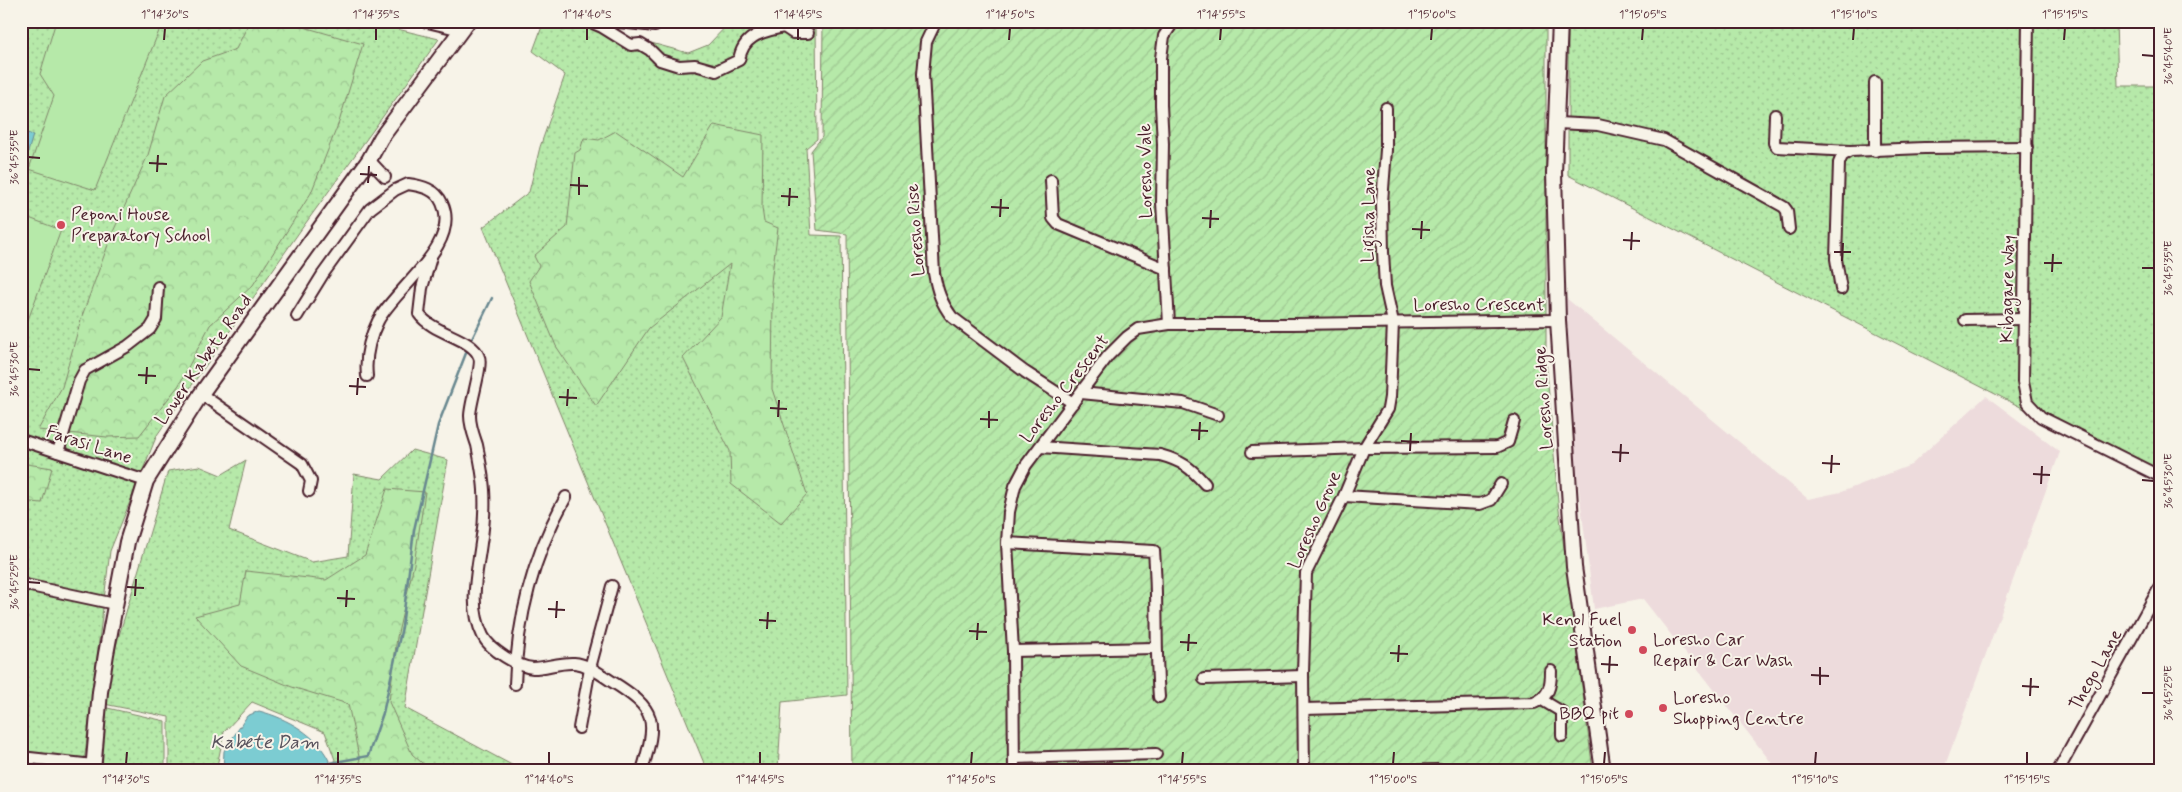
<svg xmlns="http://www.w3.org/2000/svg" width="2182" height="792" font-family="Mynerve,sans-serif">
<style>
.built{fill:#eddbdc}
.grass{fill:url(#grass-dots);stroke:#80846a}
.forest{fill:url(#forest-crowns);stroke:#80846a}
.park{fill:#b6e9a9;stroke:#80846a}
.garden{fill:url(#garden-furrows);stroke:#80846a}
.water{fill:#7bccd2;stroke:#67878f}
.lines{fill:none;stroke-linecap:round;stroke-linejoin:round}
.stream{stroke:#67878f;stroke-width:2.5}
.street-casing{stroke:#4a1f2b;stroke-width:14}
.secondary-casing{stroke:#4a1f2b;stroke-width:18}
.street{stroke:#f7f3e8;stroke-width:10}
.secondary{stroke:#f7f3e8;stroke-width:14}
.ticks{fill:none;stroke:#4a1f2b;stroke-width:2}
.poi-dot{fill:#d1495b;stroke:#f7f3e8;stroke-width:2}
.labels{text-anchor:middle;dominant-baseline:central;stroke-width:4;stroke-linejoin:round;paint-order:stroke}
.street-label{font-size:18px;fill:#4a1f2b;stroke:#f7f3e8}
.poi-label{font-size:18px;fill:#4a1f2b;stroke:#f7f3e8;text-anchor:start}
.water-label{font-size:19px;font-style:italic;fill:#59535d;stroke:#f7f3e8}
.neatline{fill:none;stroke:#4a1f2b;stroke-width:2}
.ticks-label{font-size:12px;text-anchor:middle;fill:#4a1f2b}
</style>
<defs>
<pattern id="grass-dots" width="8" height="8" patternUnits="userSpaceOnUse" patternTransform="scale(1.25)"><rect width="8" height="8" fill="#b6e9a9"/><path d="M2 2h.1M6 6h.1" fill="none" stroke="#9ec792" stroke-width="1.8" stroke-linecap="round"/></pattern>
<pattern id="forest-crowns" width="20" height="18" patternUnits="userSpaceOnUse" patternTransform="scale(1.25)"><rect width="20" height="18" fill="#b6e9a9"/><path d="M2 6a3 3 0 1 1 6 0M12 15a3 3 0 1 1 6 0" fill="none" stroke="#9ec792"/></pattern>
<pattern id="garden-furrows" width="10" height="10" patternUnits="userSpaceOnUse" patternTransform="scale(1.25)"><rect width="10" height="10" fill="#b6e9a9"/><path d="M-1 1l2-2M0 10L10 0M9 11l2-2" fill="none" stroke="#9ec792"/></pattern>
</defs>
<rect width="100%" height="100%" fill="#f7f3e8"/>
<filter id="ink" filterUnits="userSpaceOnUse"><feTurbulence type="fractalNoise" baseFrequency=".02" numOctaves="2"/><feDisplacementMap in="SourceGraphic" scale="10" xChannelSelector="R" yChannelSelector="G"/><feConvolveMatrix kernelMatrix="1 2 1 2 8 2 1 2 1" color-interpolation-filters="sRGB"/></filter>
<g filter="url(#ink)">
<!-- built -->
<path class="built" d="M 1566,298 L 1808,499 L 1841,492 L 1911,465 L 1986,396 L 2060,452 L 1943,771 L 1778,771 L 1643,599 L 1594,609 L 1574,450 Z"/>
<!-- grass -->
<g class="grass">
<path d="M 21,21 L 364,21 L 439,39 L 300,231 L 157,435 L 110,551 L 83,771 L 21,771 Z"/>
<path d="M 544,21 L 570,21 L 688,53 L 708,45 L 731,21 L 816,21 L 817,139 L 806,148 L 811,235 L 841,236 L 847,695 L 782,702 L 778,770 L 781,771 L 705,771 L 706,768 L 483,227 L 529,192 L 540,147 L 565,75 L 533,51 Z"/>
<path d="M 1568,21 L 2116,21 L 2118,86 L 2161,86 L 2161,479 L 1568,175 Z"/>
<path d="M 412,450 L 448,460 L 405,708 L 523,771 L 339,771 L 325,732 L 252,702 L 224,732 L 216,771 L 169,771 L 169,717 L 99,703 L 168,471 L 199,466 L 221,475 L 246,460 L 229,530 L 312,562 L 348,556 L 354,474 L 382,479 Z"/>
<path d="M 103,707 L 165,721 L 165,771 L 102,771 Z"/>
</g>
<!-- forest -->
<g class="forest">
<path d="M 240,21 L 283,21 L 363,44 L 339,122 L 311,193 L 253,285 L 210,325 L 179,385 L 139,436 L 107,437 L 38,430 L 62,387 L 82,316 L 112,234 L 148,155 L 165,96 L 202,61 L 236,49 L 247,27 Z"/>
<path d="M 714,125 L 763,135 L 762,208 L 764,222 L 778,228 L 771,282 L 773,297 L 772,389 L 807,494 L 781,523 L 731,484 L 730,451 L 683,358 L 721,317 L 730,264 L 649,328 L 596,406 L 556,346 L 529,281 L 539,266 L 534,256 L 567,227 L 575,153 L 580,150 L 584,138 L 599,140 L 616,131 L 683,177 Z"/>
<path d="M 21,463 L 52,468 L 42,503 L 21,501 Z"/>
<path d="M 387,489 L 425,492 L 414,564 L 397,637 L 389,702 L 412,754 L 431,771 L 362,771 L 348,704 L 292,687 L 241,666 L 195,616 L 240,604 L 246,571 L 326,580 L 365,555 Z"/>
</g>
<!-- park -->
<g class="park">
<path d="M 56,21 L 163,21 L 95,190 L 29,169 L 54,96 L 40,74 Z"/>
<path d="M 21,215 L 61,230 L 21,339 Z"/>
</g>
<!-- garden -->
<path class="garden" d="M 823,21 L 1546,21 L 1546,360 L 1558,502 L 1593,771 L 852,771 L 847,234 L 817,230 L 811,151 L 822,137 Z"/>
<!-- water -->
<g class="water">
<path d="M 21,131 L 33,135 L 24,166 L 21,165 Z"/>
<path d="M 259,711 C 287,718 319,736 330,763 L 327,771 L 223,771 L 224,751 L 247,716 Z"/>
</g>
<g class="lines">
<!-- stream -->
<g class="stream">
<path d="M 470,343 L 492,298"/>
<path d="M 330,763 L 368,756 L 383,713 L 402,627 L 414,530 L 438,425 L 468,348"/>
</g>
<defs>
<g id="street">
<path d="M 423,21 L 461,30"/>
<path d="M 588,21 L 602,27 L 631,45 L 640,44 L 650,50 L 660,60 L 679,66 L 695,65 L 716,71 L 739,60 C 743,35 762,32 784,27 L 793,33 L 808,33"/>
<path d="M 610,21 L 655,26 L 659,21"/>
<path d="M 936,21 L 926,42 L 923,74 L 934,273 C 937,290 941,303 952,317 L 1025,372 L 1073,403"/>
<path d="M 2028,21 L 2023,382 L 2027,402 L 2041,417 L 2161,477"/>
<path d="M 1875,82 L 1875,151"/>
<path d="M 1775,115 L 1774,143 L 1777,147 L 1850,151"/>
<path d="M 1557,123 L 1598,125 L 1664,140 L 1784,207 L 1787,211 L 1789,229"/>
<path d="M 369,160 L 385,177"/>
<path d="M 1051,180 L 1053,218 L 1058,224 L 1166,269"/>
<path d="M 431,257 L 422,288 L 419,314 C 433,334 473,338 479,357 C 483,365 470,403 470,416 C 470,426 474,436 477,445 C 480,460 483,475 484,490 C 485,507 484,526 481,543 C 477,574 468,606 483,636 C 490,650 518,667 533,668 C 546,668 560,662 574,663 C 588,664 600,674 611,681 C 658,710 657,720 642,771"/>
<path d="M 1841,289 L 1836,259 L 1839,163 L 1842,156 L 1850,151 L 1924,148 L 2027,147"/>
<path d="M 297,316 L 323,274 L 370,209 L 395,190 L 408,184 C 422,186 436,189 442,203 C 462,245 394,289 378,321 C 369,339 365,357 367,376"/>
<path d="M 1965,320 L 2023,319"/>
<path d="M 1169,324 L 1162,202 L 1163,144 L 1161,105 L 1161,58 L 1164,36 L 1174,21"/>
<path d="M 1081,393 L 1183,403 L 1218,415"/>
<path d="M 201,394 L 302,464 L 311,481 L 309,491"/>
<path d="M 21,440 L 146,481"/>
<path d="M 1040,447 L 1160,455 C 1182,461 1190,467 1205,484"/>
<path d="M 58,452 L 79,381 L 85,370 L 128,346 L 150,329 L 156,319 L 158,287"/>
<path d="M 1252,452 L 1364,448 L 1497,447 L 1508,442 L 1514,421"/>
<path d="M 1344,496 L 1480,504 L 1491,500 L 1501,484"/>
<path d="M 1007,543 L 1154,551 C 1158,599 1155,648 1159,697"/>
<path d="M 21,584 L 115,604"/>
<path d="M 1013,651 L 1155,648"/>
<path d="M 1204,679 L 1303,676"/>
<path d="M 515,684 C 517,618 534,554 566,497"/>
<path d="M 1542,700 L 1562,712 L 1562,736"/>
<path d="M 1304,709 L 1534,703 C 1549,697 1551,686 1551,671"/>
<path d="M 579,728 L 590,668 L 612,586"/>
<path d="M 21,757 L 93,765"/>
<path d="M 1014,758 L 1156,754"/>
<path d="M 1014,771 L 1013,651 L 1007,543 L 1009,512 L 1015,486 L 1026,465 L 1108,356 L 1127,337 L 1138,329 L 1169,324 L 1294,324 L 1558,320"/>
<path d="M 1304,771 L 1303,673 L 1306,573 L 1344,496 L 1364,448 L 1388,409 L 1390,397 L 1393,322 L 1385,286 L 1383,252 L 1382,202 L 1386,150 L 1386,108"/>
<path d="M 1399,771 L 1439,770"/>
<path d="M 2058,771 L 2161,585"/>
</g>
<g id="secondary">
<path d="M 1560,21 L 1554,173 L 1558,320 L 1574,567 L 1603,771"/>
<path d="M 93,771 L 100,692 L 106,654 L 127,542 L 146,481 L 201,394 L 369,160 L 381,138 L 468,21"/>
</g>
</defs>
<!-- street casing -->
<use href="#street" class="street-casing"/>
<!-- secondary casing -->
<use href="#secondary" class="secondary-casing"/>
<!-- street -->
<use href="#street" class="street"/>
<!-- secondary -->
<use href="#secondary" class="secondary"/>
</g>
</g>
<!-- ticks -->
<path class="ticks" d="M 164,40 L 165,28M 376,40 L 376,28M 587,40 L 587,28M 798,40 L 798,28M 1009,40 L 1010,28M 1220,40 L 1221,28M 1431,40 L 1432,28M 1642,40 L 1643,28M 1853,40 L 1854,28M 2064,40 L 2065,28M 2142,55 L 2154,56M 28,157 L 40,158M 149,163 L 167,164M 157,172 L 158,155M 360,174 L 377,175M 368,183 L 369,166M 570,185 L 588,186M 579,195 L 579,177M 781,196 L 798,197M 789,206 L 790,188M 991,207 L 1009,208M 1000,217 L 1001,199M 1202,218 L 1219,219M 1210,228 L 1211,210M 1412,229 L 1430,230M 1421,239 L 1422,221M 1623,240 L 1640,241M 1631,250 L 1632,232M 1834,252 L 1851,252M 1842,261 L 1843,243M 2044,263 L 2062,263M 2142,268 L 2154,268M 2052,272 L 2053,254M 28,369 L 40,370M 138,375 L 156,376M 146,384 L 147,367M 349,386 L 366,387M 357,395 L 358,378M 559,397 L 577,398M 567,406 L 568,389M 770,408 L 787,409M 778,417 L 779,400M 980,419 L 998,420M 989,428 L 989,411M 1191,430 L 1208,431M 1199,440 L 1200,422M 1401,441 L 1419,442M 1410,451 L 1411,433M 1612,452 L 1629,453M 1620,462 L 1621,444M 1822,463 L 1840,464M 1831,473 L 1832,455M 2033,474 L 2050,475M 2142,480 L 2154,481M 2041,484 L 2042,466M 28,582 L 40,583M 127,587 L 144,588M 135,596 L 136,579M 337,598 L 355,599M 346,607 L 347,590M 548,609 L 565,610M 556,618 L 557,601M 759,620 L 776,621M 767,629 L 768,612M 969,631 L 987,632M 977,640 L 978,623M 1180,642 L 1197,643M 1188,651 L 1189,634M 1390,653 L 1408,654M 1398,662 L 1399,645M 1601,664 L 1618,665M 1609,673 L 1610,656M 1811,675 L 1829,676M 1820,685 L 1820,667M 2022,686 L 2039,687M 2142,693 L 2154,693M 2030,696 L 2031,678M 126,764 L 127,752M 338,764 L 338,752M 549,764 L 549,752M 760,764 L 760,752M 971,764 L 972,752M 1182,764 L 1183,752M 1393,764 L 1394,752M 1604,764 L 1605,752M 1815,764 L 1816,752M 2027,764 L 2027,752"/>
<!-- markers -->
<g class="poi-dot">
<circle cx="61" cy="225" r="5"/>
<circle cx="1632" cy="630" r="5"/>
<circle cx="1643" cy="650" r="5"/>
<circle cx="1663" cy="708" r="5"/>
<circle cx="1629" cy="714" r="5"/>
</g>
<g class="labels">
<!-- street labels -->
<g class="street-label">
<text transform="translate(1146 171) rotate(-91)">Loresho Vale</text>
<text transform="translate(1369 215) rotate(-89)">Ligisha Lane</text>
<text transform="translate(916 230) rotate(-94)">Loresho Rise</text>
<text transform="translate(2008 289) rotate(-89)">Kibagare Way</text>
<text x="1479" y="305">Loresho Crescent</text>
<text transform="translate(204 360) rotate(-55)">Lower Kabete Road</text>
<text transform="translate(1065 389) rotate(-52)">Loresho Crescent</text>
<text transform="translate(1544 398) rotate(-94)">Loresho Ridge</text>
<text transform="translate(89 445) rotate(18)">Farasi Lane</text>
<text transform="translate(1315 520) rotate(-66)">Loresho Grove</text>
<text transform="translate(2096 670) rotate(-61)">Thego Lane</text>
</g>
<!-- poi labels -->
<g class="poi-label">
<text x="71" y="215">Peponi House<tspan x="71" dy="21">Preparatory School</tspan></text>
<text x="1622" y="620" text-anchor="end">Kenol Fuel<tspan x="1622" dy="21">Station</tspan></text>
<text x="1653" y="640">Loresho Car<tspan x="1653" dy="21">Repair &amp; Car Wash</tspan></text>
<text x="1673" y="698">Loresho<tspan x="1673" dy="21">Shopping Centre</tspan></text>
<text x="1619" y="714" text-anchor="end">BBQ pit</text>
</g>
<!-- water labels -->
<g class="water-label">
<text x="265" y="742">Kabete Dam</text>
</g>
</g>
<!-- margin -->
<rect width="2182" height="792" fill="none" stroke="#f7f3e8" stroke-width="55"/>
<rect x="28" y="28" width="2126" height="736" class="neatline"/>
<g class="ticks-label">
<text x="165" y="18">1°14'30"S</text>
<text x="376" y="18">1°14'35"S</text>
<text x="587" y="18">1°14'40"S</text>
<text x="798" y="18">1°14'45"S</text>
<text x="1010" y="18">1°14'50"S</text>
<text x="1221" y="18">1°14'55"S</text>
<text x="1432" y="18">1°15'00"S</text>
<text x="1643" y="18">1°15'05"S</text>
<text x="1854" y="18">1°15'10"S</text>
<text x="2065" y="18">1°15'15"S</text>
<text transform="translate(2168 56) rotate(-90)" y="4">36°45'40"E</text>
<text transform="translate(14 157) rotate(-90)" y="4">36°45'35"E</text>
<text transform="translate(2168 268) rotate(-90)" y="4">36°45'35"E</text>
<text transform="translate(14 369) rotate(-90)" y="4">36°45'30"E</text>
<text transform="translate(2168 481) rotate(-90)" y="4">36°45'30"E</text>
<text transform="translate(14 582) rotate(-90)" y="4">36°45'25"E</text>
<text transform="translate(2168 693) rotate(-90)" y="4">36°45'25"E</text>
<text x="126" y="783">1°14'30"S</text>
<text x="338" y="783">1°14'35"S</text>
<text x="549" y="783">1°14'40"S</text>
<text x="760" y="783">1°14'45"S</text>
<text x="971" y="783">1°14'50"S</text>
<text x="1182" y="783">1°14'55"S</text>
<text x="1393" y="783">1°15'00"S</text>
<text x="1604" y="783">1°15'05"S</text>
<text x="1815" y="783">1°15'10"S</text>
<text x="2027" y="783">1°15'15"S</text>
</g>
</svg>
